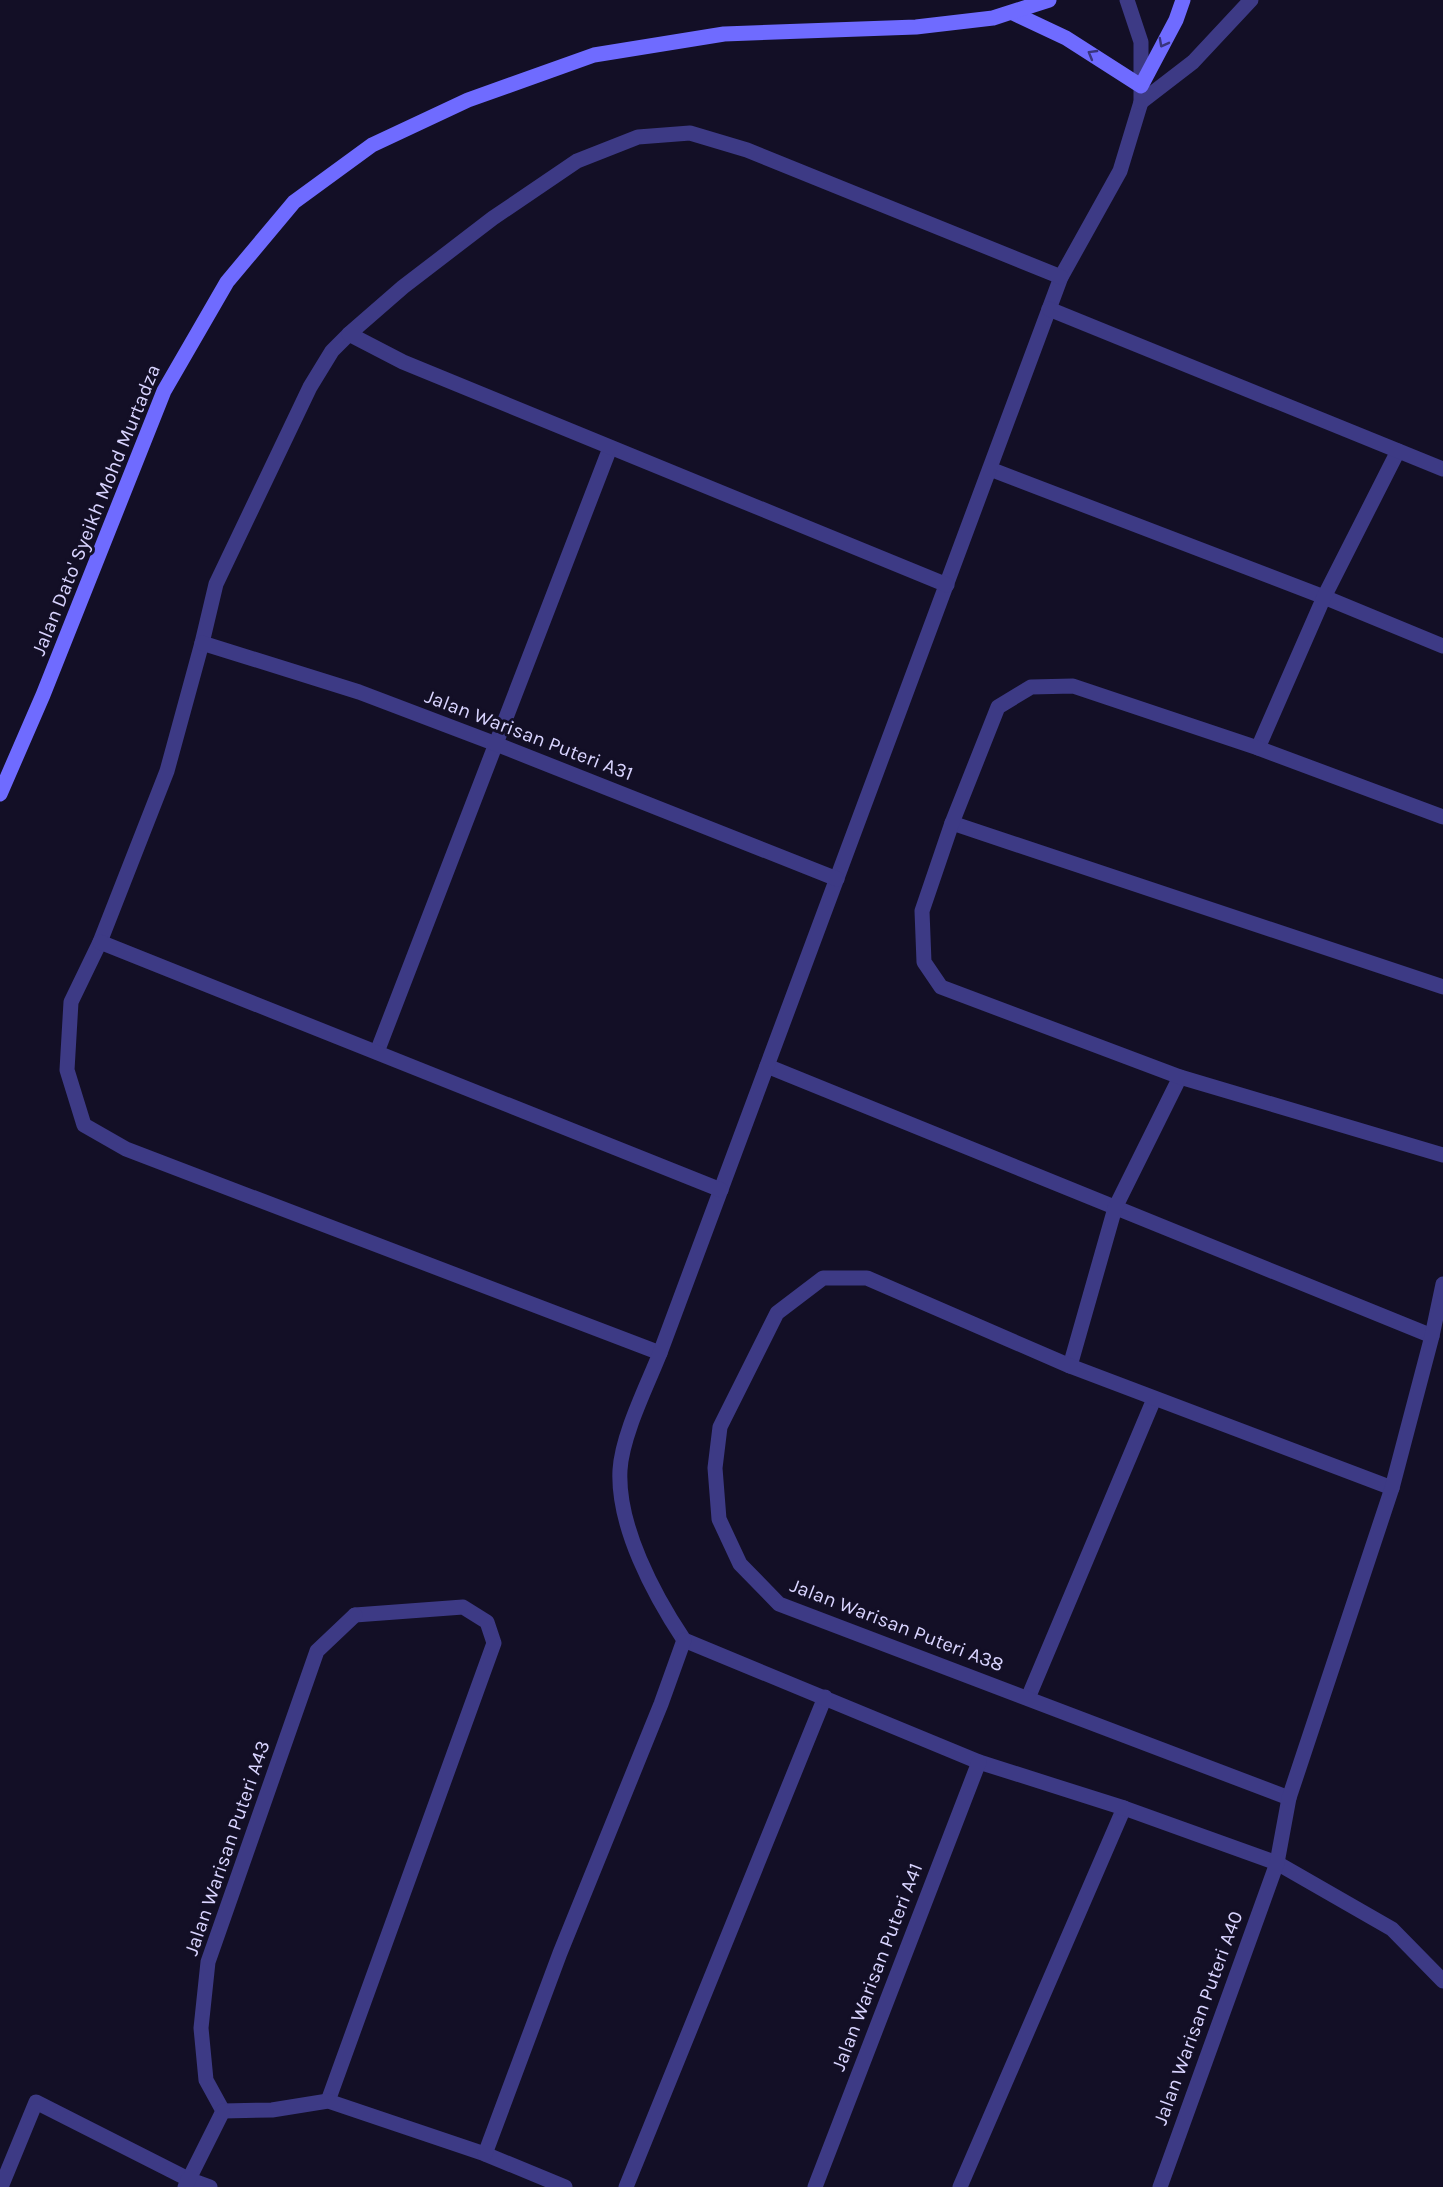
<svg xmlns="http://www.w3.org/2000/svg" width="1443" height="2187" font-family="Karla,sans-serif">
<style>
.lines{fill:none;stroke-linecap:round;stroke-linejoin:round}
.lane{stroke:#3d3a85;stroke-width:15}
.street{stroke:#3d3a85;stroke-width:15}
.secondary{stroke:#6f6bff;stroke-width:15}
.oneway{stroke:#38347d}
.labels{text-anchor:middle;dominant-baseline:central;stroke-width:6;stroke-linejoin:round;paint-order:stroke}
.street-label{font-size:20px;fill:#d9d4ff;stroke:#130f26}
</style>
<rect width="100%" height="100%" fill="#130f26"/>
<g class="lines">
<!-- lane -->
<g class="lane">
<path d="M 349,334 L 332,351 L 310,387 L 216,584 L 202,643 L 167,771 L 100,942 L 71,1002 L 67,1070 L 84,1125 L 126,1149 L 660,1353"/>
<path d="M 990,469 L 1324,597 L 1443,646"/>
<path d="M 1258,748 L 1324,597 L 1398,451"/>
<path d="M 952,823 L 1443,987"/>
<path d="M 377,1052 L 610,448"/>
<path d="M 767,1066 L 1432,1336"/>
<path d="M 1070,1366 L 1115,1208 L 1180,1077"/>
<path d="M 1028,1698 L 1154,1399"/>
<path d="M 328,2101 L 494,1643 L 487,1622 L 463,1607 L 355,1615"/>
<path d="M 1,2187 L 36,2102 L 188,2179"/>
<path d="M 626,2187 L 825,1697"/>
<path d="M 960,2187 L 1124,1808"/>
</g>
<!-- street -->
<g class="street">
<path d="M 1127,0 L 1141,42 L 1141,102 L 1120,171 L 1061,277 L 660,1353 C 647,1386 622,1435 620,1470 C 617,1526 654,1595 684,1640 L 979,1762 L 1124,1808 L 1277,1863 L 1392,1929 L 1443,1981"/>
<path d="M 1141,102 L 1193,62 L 1251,0"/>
<path d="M 1049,309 L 1443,469"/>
<path d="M 947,585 L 403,362 L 349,334 L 403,287 L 493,218 L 577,161 L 638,137 L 690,133 L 747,150 L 1061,277"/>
<path d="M 202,643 L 359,692 L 496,744 L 837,879"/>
<path d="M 1443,817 L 1258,748 L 1073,686 L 1031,687 L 998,707 L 952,823 L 922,911 L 924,962 L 941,987 L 1180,1077 L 1443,1155"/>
<path d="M 100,942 L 721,1190"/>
<path d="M 1289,1798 L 779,1604 L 740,1564 L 719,1519 L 715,1468 L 720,1427 L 777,1313 L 823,1278 L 867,1278 L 1070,1366 L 1392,1488"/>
<path d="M 223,2111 L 206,2080 L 201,2028 L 208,1962 L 317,1651 L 355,1615"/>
<path d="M 223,2111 L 272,2110 L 328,2101 L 485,2154 L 565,2187"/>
<path d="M 485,2154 L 560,1953 L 661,1704 L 684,1640"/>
<path d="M 188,2179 L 210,2187"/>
<path d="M 185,2187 L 223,2111"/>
<path d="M 815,2187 L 979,1762"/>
<path d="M 1160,2187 L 1277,1863 L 1289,1798 L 1392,1488 L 1432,1336 L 1443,1284"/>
</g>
<!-- secondary -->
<g class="secondary">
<path d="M 1013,13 L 1066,38 L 1141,86 L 1176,20 L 1183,0"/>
<path d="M 0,794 L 43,695 L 164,391 L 227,282 L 294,202 L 372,145 L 468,100 L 594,55 L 724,34 L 916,27 L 993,18 L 1049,0"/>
</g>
</g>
<!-- one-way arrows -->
<defs><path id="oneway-chevron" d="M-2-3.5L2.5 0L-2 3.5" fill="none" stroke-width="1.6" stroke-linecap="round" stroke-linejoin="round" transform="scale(1.5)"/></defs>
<g class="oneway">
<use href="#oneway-chevron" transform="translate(1163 43) rotate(118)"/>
<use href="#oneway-chevron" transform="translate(1092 54) rotate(-150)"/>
</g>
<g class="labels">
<!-- street labels -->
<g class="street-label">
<text transform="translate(96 510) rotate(-68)">Jalan Dato' Syeikh Mohd Murtadza</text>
<text transform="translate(529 735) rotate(21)">Jalan Warisan Puteri A31</text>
<text transform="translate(897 1625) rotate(21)">Jalan Warisan Puteri A38</text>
<text transform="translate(227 1848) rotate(-71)">Jalan Warisan Puteri A43</text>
<text transform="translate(877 1967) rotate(-69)">Jalan Warisan Puteri A41</text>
<text transform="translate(1198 2018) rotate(-70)">Jalan Warisan Puteri A40</text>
</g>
</g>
</svg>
